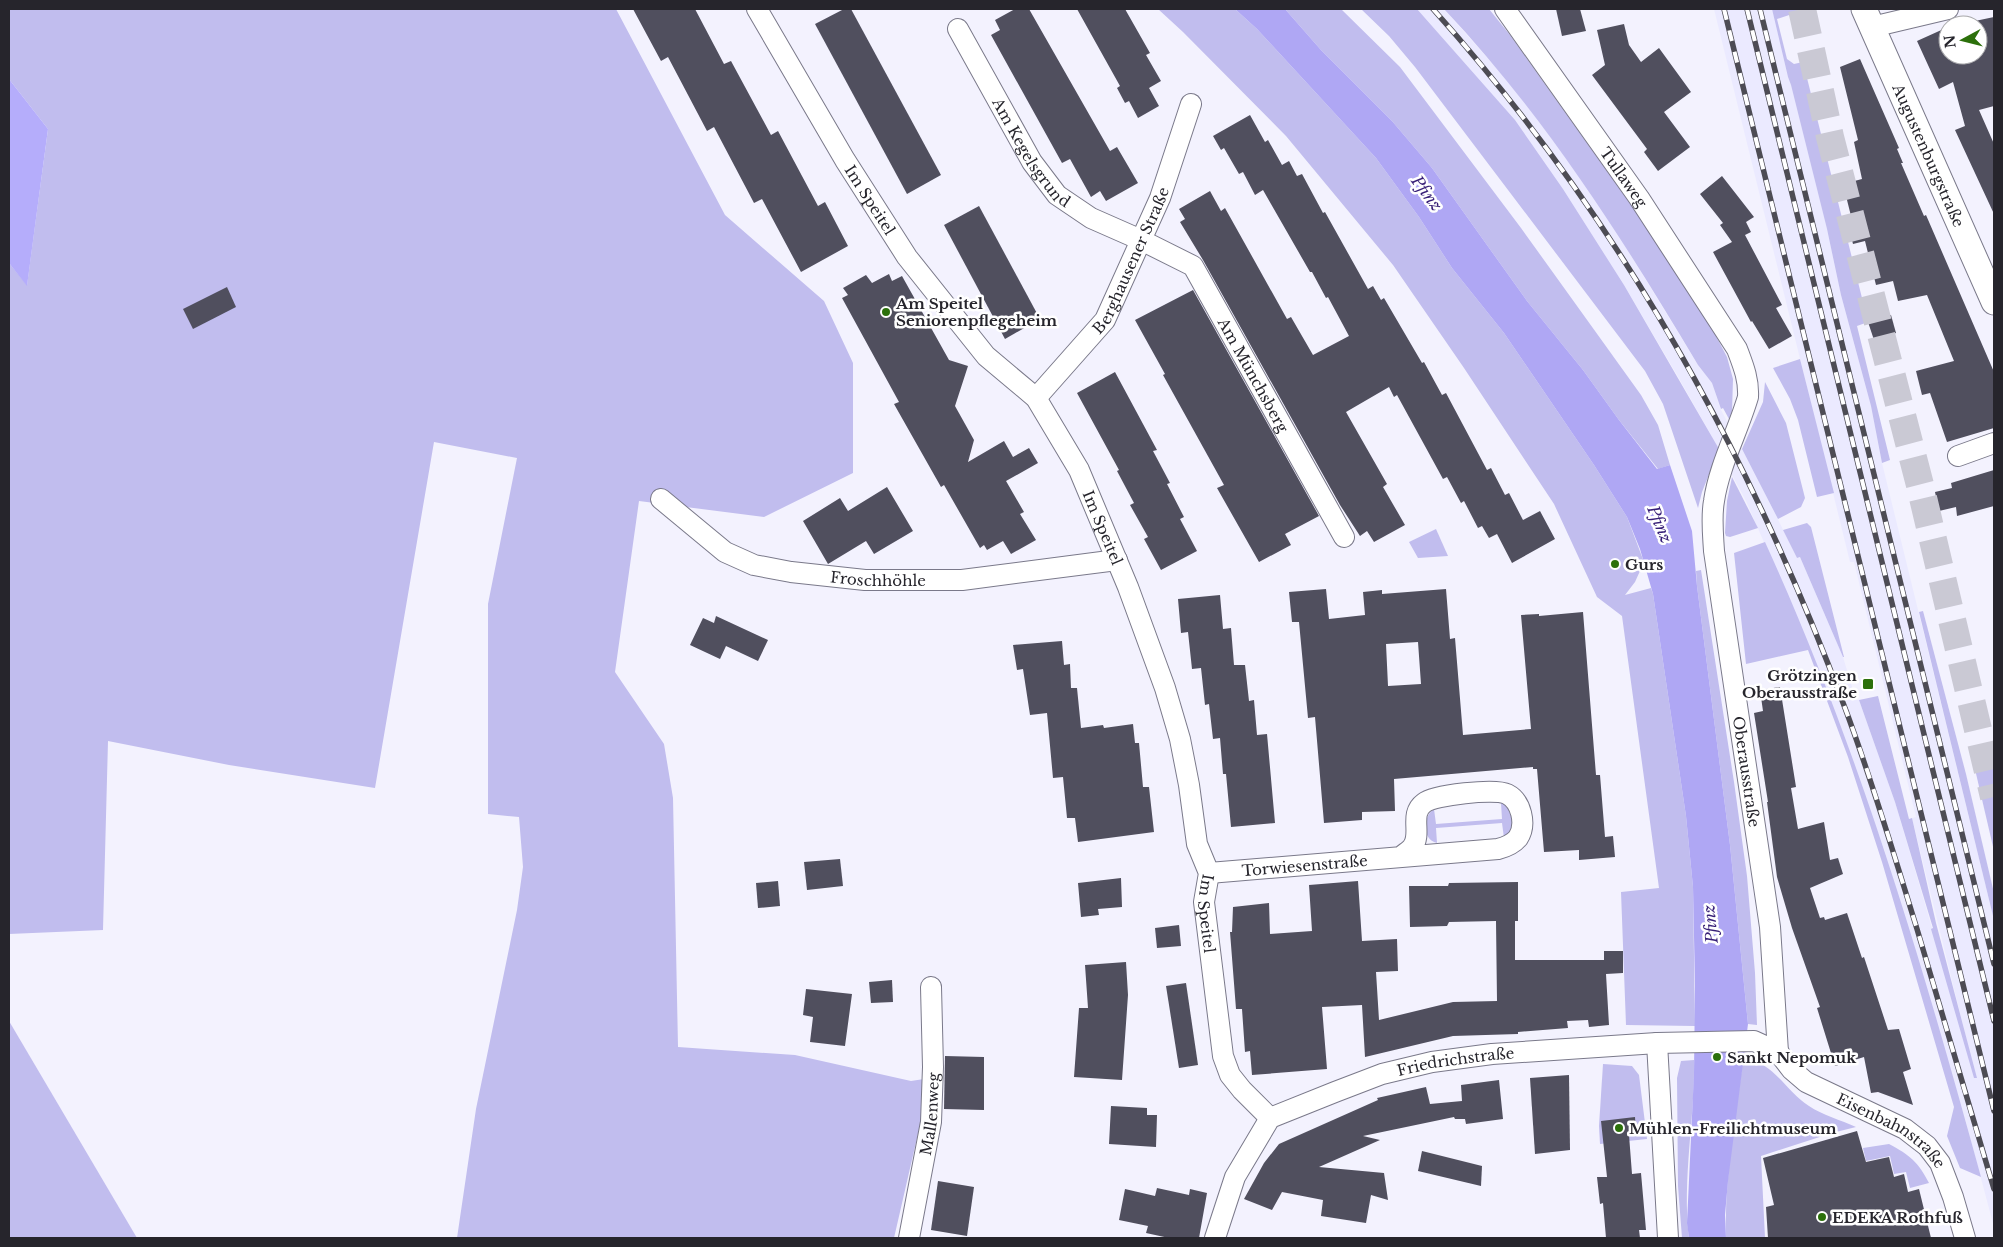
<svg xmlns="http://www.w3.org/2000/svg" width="2003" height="1247" font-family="'Libre Baskerville',serif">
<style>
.built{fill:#ebeaff}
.green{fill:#c1bdee}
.forest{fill:#b5adfb}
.water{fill:#afa7f4}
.building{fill:#504f5e;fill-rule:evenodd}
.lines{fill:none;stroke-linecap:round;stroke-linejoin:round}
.trunk-tunnel{stroke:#cac9d4;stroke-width:28;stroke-dasharray:28 14;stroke-linecap:butt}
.minor-casing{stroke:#7a798a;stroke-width:22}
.tertiary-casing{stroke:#7a798a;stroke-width:27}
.minor{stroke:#fff;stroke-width:20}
.tertiary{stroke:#fff;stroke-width:25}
.rail-casing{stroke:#4d4c54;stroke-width:5.5}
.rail{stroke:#fff;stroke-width:4;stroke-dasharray:11;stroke-linecap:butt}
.poi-dot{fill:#2c700b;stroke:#fff;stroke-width:2}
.labels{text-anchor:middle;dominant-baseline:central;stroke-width:5;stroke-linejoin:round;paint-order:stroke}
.street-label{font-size:15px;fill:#26252c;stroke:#fff}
.poi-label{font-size:15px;font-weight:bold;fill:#26252c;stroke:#fff;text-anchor:start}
.water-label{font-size:16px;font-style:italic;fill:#371f77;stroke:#fff}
</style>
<rect width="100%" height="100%" fill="#f3f2fe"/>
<!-- built -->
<path class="built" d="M 1417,9 L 1444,9 L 1507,80 L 1562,152 L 1619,236 L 1698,365 L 1712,383 L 1721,410 L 1758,479 L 1797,558 L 1800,557 L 1843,657 L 1856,700 L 1859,700 L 1895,802 L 1976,1078 L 1912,818 L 1916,817 L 1854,562 L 1850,562 L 1714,9 L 1772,9 L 1788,77 L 1791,85 L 1827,229 L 1841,295 L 1871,406 L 1882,463 L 1994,920 L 1994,1227 L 1964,1115 L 1884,849 L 1810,648 L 1746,501 L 1707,428 L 1677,375 L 1624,285 L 1563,189 L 1515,120 Z"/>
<!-- green -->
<g class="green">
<path d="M 9,9 L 616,9 L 725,215 L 824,301 L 853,363 L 853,473 L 764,517 L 639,501 L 615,672 L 664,744 L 673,798 L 678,1047 L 795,1055 L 911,1081 L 924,1079 L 925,1103 L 894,1238 L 457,1238 L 476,1109 L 517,910 L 523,867 L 519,817 L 488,814 L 488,604 L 517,458 L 434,442 L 375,788 L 229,765 L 108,741 L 103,930 L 9,934 L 9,263 L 27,285 L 48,129 L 9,79 Z"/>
<path d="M 1158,9 L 1235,9 L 1257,29 L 1376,158 L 1419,217 L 1452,268 L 1504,333 L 1594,465 L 1627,517 L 1644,562 L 1635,582 L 1625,595 L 1651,588 L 1653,594 L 1686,816 L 1693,887 L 1695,1026 L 1626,1025 L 1621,892 L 1659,888 L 1622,616 L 1597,597 L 1554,504 L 1464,368 L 1393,265 L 1286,136 L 1183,32 Z"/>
<path d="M 1285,9 L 1341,9 L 1400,67 L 1521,228 L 1641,395 L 1658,425 L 1670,465 L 1658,469 L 1619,420 L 1583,370 L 1527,301 L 1432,168 L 1392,121 L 1321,50 Z"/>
<path d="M 1361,9 L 1417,9 L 1515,120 L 1563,189 L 1624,285 L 1719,449 L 1702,492 L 1698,508 L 1663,404 L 1645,371 L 1415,67 L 1389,36 Z"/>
<path d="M 1444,9 L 1489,9 L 1510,35 L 1693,292 L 1727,357 L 1733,379 L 1732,412 L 1729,419 L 1723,408 L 1721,409 L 1712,383 L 1698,365 C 1623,239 1545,116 1444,9 Z"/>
<path d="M 1772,9 L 1807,9 L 1777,19 L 1787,59 L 1794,64 L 1803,62 L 1868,322 L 1857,326 L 1890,460 L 1882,463 L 1871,406 L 1841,295 L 1827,229 L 1791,85 L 1788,77 Z"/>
<path d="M 1800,359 L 1834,493 L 1817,497 L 1798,420 L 1790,399 L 1773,368 Z"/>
<path d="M 1765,382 L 1786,423 L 1805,498 L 1801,507 L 1778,519 L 1742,449 L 1763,402 Z"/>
<path d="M 1732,477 L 1758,528 L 1730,537 L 1726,536 L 1725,533 L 1727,501 Z"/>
<path d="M 1807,523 L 1811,527 L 1844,657 L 1843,657 L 1800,557 L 1797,558 L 1783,530 Z"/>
<path d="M 1436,529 L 1448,556 L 1418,558 L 1409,542 Z"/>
<path d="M 1765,542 C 1858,745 1922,962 1981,1177 L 1960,1168 L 1947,1136 L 1954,1107 L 1882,862 L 1848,757 L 1808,650 L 1746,664 L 1734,553 Z"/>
<path d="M 1701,570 L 1734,782 L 1747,876 L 1755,973 L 1757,1025 L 1748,1024 L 1730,845 L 1697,586 L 1696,571 Z"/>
<path d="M 1923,611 L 1966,774 L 1994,893 L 1994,920 L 1919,612 Z"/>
<path d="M 1878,696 L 1909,819 L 1912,818 L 1936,923 L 1977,1078 L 1974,1078 L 1931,929 L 1933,928 L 1895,802 L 1859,700 Z"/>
<path d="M 1994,745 L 1994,851 L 1971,752 Z"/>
<path d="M 1501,803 L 1504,803 L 1512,811 L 1514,828 L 1509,836 L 1504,838 L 1502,823 L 1436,828 L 1437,843 C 1421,839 1423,816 1434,809 L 1436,824 L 1502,819 Z"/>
<path d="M 9,1021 L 137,1238 L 9,1238 Z"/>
<path d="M 1743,1059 C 1773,1060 1786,1092 1809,1106 C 1822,1115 1841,1120 1856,1127 L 1832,1133 L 1761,1156 L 1765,1238 L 1726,1238 C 1724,1179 1736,1118 1743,1059 Z"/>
<path d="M 1694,1060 C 1695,1119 1682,1179 1689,1238 L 1682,1238 L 1678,1186 L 1677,1078 L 1681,1061 Z"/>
<path d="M 1603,1064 L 1632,1066 L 1639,1075 L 1647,1139 L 1600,1144 L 1599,1126 Z"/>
<path d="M 1889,1144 C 1910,1155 1918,1162 1929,1183 L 1910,1188 L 1906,1172 L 1894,1174 L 1890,1156 L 1866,1161 L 1863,1148 Z"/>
</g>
<!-- forest -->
<path class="forest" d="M 9,79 L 48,129 L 27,286 L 9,263 Z"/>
<!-- water -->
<path class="water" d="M 1235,9 L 1285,9 L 1321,50 L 1392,121 L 1432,168 L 1527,301 L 1583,370 L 1619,420 L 1657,469 L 1670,465 L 1692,531 L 1697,586 L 1730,845 L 1748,1024 L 1728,1181 L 1725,1215 L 1726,1238 L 1689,1238 L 1687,1223 L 1694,1073 L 1695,986 L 1693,887 L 1686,816 L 1653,594 L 1640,549 L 1627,517 L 1594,465 L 1504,333 L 1452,268 L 1419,217 L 1376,158 L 1257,29 Z"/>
<!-- building -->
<g class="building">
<path d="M 633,9 L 695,9 L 724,64 L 731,61 L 771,135 L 778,131 L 818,206 L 825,202 L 848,246 L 801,272 L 762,199 L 754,203 L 714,127 L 707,131 L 668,57 L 661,61 Z"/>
<path d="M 844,9 L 851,9 L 941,175 L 907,194 L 815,24 Z"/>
<path d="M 1015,9 L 1029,9 L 1110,151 L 1117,147 L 1138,183 L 1106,201 L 1100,191 L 1091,197 L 1070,159 L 1062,163 L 991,35 L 1000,30 L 995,20 Z"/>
<path d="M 1077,9 L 1125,9 L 1150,53 L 1146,55 L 1161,81 L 1149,88 L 1159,106 L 1138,118 L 1129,101 L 1125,103 L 1117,88 L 1120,86 Z"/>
<path d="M 1556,9 L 1580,9 L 1586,31 L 1562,36 Z"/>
<path d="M 1994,17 L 1994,106 L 1979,110 L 1994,144 L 1994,214 L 1955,130 L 1965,126 L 1953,82 L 1939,89 L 1917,41 L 1948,27 L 1948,55 L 1978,55 L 1978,25 L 1956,25 Z"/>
<path d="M 1624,24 L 1629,45 L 1641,62 L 1659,48 L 1691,92 L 1664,112 L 1690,147 L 1658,171 L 1644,152 L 1647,149 L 1592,75 L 1605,65 L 1597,30 Z"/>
<path d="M 1860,59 L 1899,148 L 1897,149 L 1903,163 L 1901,163 L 1924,216 L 1926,215 L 1994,372 L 1994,428 L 1947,442 L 1930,393 L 1922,395 L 1916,371 L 1954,361 L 1927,295 L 1898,301 L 1893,281 L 1876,285 L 1865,241 L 1853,244 L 1848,225 L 1853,224 L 1843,184 L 1862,179 L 1854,142 L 1858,140 L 1840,67 Z"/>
<path d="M 1250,115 L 1265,142 L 1268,140 L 1282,165 L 1289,161 L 1297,176 L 1302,174 L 1323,213 L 1325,212 L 1368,289 L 1373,286 L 1381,300 L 1384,298 L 1422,363 L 1424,362 L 1442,395 L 1446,393 L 1487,470 L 1491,468 L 1505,495 L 1509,493 L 1523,520 L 1540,511 L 1555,539 L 1512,563 L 1497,534 L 1489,538 L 1482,526 L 1478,528 L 1464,501 L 1461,503 L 1447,477 L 1443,479 L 1397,395 L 1394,397 L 1389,387 L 1346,412 L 1387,484 L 1383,487 L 1405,525 L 1374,542 L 1367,531 L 1360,536 L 1340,505 L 1203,260 L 1180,222 L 1185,219 L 1179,209 L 1210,191 L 1221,211 L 1225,208 L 1287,319 L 1291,317 L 1313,355 L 1349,336 L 1328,297 L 1326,298 L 1312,272 L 1310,272 L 1263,190 L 1255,195 L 1243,172 L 1239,174 L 1224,148 L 1221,150 L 1213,136 Z"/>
<path d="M 1722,176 L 1754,217 L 1746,222 L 1751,232 L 1745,235 L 1782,305 L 1776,308 L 1792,336 L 1769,349 L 1752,321 L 1751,322 L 1713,252 L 1732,242 L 1720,225 L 1723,223 L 1700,194 Z"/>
<path d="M 979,206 L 1040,319 L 1005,339 L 944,225 Z"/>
<path d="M 889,274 L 892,281 L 902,276 L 949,360 L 968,366 L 955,406 L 974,440 L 968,462 L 1004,441 L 1013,457 L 1029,448 L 1038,463 L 1006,481 L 1024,512 L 1020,514 L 1036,540 L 1011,554 L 1003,541 L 987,550 L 984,545 L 980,548 L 944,485 L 941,487 L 894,404 L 899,402 L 842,298 L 848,295 L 843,288 L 866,275 L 872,283 Z"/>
<path d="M 227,287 L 236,307 L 193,329 L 183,309 Z"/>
<path d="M 1193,290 L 1319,516 L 1285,534 L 1291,545 L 1259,562 L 1217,488 L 1224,485 L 1163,375 L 1165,374 L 1135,320 Z"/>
<path d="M 1891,315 L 1896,333 L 1874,340 L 1868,322 Z"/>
<path d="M 1115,372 L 1157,450 L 1153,451 L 1170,483 L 1167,484 L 1184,517 L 1180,519 L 1197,551 L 1161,570 L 1144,539 L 1148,537 L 1130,505 L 1134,503 L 1117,471 L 1119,470 L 1077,393 Z"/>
<path d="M 1994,470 L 1994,506 L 1957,516 L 1956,507 L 1939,511 L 1935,492 L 1952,488 L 1951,483 Z"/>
<path d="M 887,487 L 913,531 L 874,554 L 866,541 L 828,564 L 803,521 L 840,498 L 848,511 Z"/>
<path d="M 1326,589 L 1329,619 L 1365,615 L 1363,592 L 1382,590 L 1382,594 L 1446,589 L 1450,639 L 1455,638 L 1463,735 L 1531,729 L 1521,615 L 1539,614 L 1539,616 L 1583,612 L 1596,775 L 1600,775 L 1605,837 L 1613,836 L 1615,857 L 1579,860 L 1579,850 L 1544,852 L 1537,769 L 1533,769 L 1533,767 L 1394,779 L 1395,811 L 1362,812 L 1362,820 L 1324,823 L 1315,717 L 1308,718 L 1299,622 L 1292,622 L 1289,592 ZM 1418,642 L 1421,684 L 1388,686 L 1386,644 Z"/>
<path d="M 1220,595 L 1223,629 L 1231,628 L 1234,665 L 1245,665 L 1249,701 L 1254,700 L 1257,735 L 1267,734 L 1275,823 L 1231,827 L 1226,774 L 1223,774 L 1220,738 L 1213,739 L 1209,704 L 1205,705 L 1201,668 L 1192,669 L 1188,632 L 1181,633 L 1178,599 Z"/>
<path d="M 716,616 L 768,640 L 758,661 L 726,646 L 720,659 L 690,645 L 703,618 L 714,623 Z"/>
<path d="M 1062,641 L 1064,665 L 1070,664 L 1071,688 L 1077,688 L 1081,728 L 1103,725 L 1104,728 L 1133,724 L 1135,743 L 1139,743 L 1143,787 L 1149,787 L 1154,832 L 1078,842 L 1075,818 L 1067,818 L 1063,777 L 1053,778 L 1047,713 L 1030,715 L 1023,669 L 1017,670 L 1013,645 Z"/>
<path d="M 1780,687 L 1796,787 L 1791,788 L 1798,829 L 1824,822 L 1830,860 L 1838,858 L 1843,874 L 1810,888 L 1820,918 L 1824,917 L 1825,920 L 1847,913 L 1862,958 L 1864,957 L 1888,1030 L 1899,1029 L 1911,1069 L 1903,1072 L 1913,1105 L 1878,1092 L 1871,1093 L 1864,1057 L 1835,1066 L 1817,1008 L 1820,1007 L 1792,928 L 1777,877 L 1767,802 L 1768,802 L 1754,713 L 1763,711 L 1760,690 Z"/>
<path d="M 840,859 L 843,886 L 807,890 L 804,862 Z"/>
<path d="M 1121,878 L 1122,907 L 1098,909 L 1099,915 L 1081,917 L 1078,883 Z"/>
<path d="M 778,881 L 780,906 L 758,908 L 756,883 Z"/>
<path d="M 1358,881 L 1362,941 L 1397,939 L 1398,971 L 1376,972 L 1379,1020 L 1453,1002 L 1497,1001 L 1496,921 L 1449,922 L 1447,926 L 1410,927 L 1409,886 L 1448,886 L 1449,883 L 1518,882 L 1518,921 L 1515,921 L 1515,960 L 1604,960 L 1604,951 L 1623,951 L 1623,973 L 1606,974 L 1609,1025 L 1589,1027 L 1588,1020 L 1567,1021 L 1568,1028 L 1518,1032 L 1518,1034 L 1453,1036 L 1365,1057 L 1362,1005 L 1322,1007 L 1327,1069 L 1252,1075 L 1250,1051 L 1245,1052 L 1242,1009 L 1236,1009 L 1230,932 L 1232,932 L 1233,907 L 1269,903 L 1270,934 L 1312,931 L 1309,885 Z"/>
<path d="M 1179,925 L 1181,946 L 1157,948 L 1155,928 Z"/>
<path d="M 1126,962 L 1128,995 L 1122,1080 L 1074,1077 L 1079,1008 L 1088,1008 L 1085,965 Z"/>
<path d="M 892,980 L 893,1002 L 871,1003 L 869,982 Z"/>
<path d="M 1186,983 L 1198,1065 L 1179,1068 L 1166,986 Z"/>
<path d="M 806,989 L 852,994 L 845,1046 L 810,1042 L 813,1017 L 803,1015 Z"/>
<path d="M 945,1056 L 984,1057 L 984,1110 L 944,1109 Z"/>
<path d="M 1569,1075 L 1570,1150 L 1535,1154 L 1530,1078 Z"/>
<path d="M 1499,1080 L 1503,1119 L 1466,1124 L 1465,1119 L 1455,1119 L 1454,1117 L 1363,1136 L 1380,1140 L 1319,1167 L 1384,1173 L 1388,1200 L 1371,1195 L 1366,1223 L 1321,1216 L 1323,1200 L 1282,1192 L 1272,1210 L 1244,1199 L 1264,1163 L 1279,1144 L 1378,1100 L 1377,1098 L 1426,1087 L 1430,1104 L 1462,1101 L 1461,1085 Z"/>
<path d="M 1111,1106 L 1147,1108 L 1147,1115 L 1157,1115 L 1156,1147 L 1109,1144 Z"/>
<path d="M 1635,1117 L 1636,1134 L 1629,1135 L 1632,1174 L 1641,1173 L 1646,1230 L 1639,1230 L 1640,1238 L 1606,1238 L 1603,1203 L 1600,1204 L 1597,1177 L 1607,1177 L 1601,1121 Z"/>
<path d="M 1857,1131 L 1866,1162 L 1889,1157 L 1894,1177 L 1904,1174 L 1908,1192 L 1919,1189 L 1931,1238 L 1768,1238 L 1766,1207 L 1774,1205 L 1763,1158 Z"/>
<path d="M 1422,1151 L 1482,1166 L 1481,1186 L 1418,1171 Z"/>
<path d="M 938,1181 L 974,1187 L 967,1236 L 931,1230 Z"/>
<path d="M 1157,1188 L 1189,1195 L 1190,1189 L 1207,1193 L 1199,1238 L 1169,1238 L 1146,1233 L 1148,1226 L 1119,1220 L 1125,1189 L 1155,1196 Z"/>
</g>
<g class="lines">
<!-- trunk-tunnel -->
<path class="trunk-tunnel" d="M 1802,9 L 1830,137 L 1920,485 L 1994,797"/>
<defs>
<g id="minor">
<path id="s1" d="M 757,9 L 845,160 L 907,257 L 986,356 L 1036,398 L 1079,470 L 1128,587 L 1165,688 L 1180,739 L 1189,785 L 1197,844 L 1209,873 L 1204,902 L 1223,1056 L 1230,1075 L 1242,1090 L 1270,1118"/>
<path id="s2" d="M 1505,9 L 1639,198 L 1737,349 C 1743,365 1749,379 1748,397 C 1738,431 1719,466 1714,501 C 1711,517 1713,534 1714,551 L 1770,927 L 1778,1052"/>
<path d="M 1872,27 L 1948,9"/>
<path id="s3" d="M 958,29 L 1032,162 L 1057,195 L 1091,218 L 1141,240 L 1193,266 L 1344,537"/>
<path id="s4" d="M 1036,398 L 1105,320 L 1160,198 L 1191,104"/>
<path d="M 1958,456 L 1994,443"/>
<path id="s5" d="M 661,499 L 725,552 L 754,565 L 791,572 L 865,580 L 962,580 L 1117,560"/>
<path id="s6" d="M 1209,873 L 1498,849 C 1506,847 1513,844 1518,838 C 1527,824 1521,801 1507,794 C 1495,788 1434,795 1424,803 C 1409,814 1422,833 1413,846 C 1411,850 1405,853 1402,856"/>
<path d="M 1657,1043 L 1668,1238"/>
<path id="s7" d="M 909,1238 L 931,1122 L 933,1067 L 931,987"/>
<path id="s8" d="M 1215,1238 L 1235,1177 L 1270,1118 L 1335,1092 L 1382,1074 L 1432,1062 L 1492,1054 L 1657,1043 L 1754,1041 L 1778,1052 L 1792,1070 L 1806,1082 L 1905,1129 L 1927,1146 L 1940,1163 L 1953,1197 L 1965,1238"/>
</g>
<g id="tertiary">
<path id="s9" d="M 1864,9 L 1994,302"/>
</g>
</defs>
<!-- minor casing -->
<use href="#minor" class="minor-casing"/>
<!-- tertiary casing -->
<use href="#tertiary" class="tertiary-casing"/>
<!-- minor -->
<use href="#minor" class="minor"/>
<!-- tertiary -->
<use href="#tertiary" class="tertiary"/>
<defs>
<g id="rail">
<path d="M 1433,9 C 1615,212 1750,453 1845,708 C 1872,780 1894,855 1917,929 C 1943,1016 1968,1103 1994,1189"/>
<path d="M 1724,9 L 1994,1111"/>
<path d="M 1747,9 L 1994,1021"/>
<path d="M 1760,9 L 1994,964"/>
</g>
</defs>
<!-- rail casing -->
<use href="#rail" class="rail-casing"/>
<!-- rail -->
<use href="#rail" class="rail"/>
</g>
<!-- markers -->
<g class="poi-dot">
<circle cx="886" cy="312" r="5"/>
<circle cx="1615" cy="564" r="5"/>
<rect x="1862" y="678" width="12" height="12" rx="2.5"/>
<circle cx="1717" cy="1057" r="5"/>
<circle cx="1619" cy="1128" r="5"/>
<circle cx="1822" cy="1217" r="5"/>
</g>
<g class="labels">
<!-- street labels -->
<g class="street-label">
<text stroke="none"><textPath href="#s3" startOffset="144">Am Kegelsgrund</textPath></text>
<text stroke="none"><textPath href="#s9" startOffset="160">Augustenburgstraße</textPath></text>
<text stroke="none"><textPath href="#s2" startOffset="206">Tullaweg</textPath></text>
<text stroke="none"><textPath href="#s1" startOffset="222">Im Speitel</textPath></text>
<text stroke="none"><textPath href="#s4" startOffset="169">Berghausener Straße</textPath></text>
<text stroke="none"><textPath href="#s3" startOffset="472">Am Münchsberg</textPath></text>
<text stroke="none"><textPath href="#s1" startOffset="628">Im Speitel</textPath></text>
<text stroke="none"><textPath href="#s5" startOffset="240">Froschhöhle</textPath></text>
<text stroke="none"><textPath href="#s2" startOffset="844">Oberausstraße</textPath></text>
<text stroke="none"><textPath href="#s6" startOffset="96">Torwiesenstraße</textPath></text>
<text stroke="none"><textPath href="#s1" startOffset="1032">Im Speitel</textPath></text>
<text stroke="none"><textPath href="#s8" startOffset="328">Friedrichstraße</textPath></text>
<text stroke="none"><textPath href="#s7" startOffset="126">Mallenweg</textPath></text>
<text stroke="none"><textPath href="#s8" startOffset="794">Eisenbahnstraße</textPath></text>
</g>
<!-- poi labels -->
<g class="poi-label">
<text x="896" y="303">Am Speitel<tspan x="896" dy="17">Seniorenpflegeheim</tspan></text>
<text x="1625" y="564">Gurs</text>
<text x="1857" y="675" text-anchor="end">Grötzingen<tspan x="1857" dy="17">Oberausstraße</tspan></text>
<text x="1727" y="1057">Sankt Nepomuk</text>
<text x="1629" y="1128">Mühlen-Freilichtmuseum</text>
<text x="1832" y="1217">EDEKA Rothfuß</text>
</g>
<!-- water labels -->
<g class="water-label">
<text transform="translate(1427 193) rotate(53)">Pfinz</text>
<text transform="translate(1660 524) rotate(67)">Pfinz</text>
<text transform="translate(1710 924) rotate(-95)">Pfinz</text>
</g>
</g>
<!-- border -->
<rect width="2003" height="1247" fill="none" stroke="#26252c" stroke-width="20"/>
<!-- north arrow -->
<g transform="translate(1963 40) rotate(263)"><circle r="24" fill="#ffffff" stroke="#a8a8ab"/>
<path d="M0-4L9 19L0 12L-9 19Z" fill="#2c700b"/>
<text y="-8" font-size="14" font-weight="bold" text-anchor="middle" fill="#26252c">N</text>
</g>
</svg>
